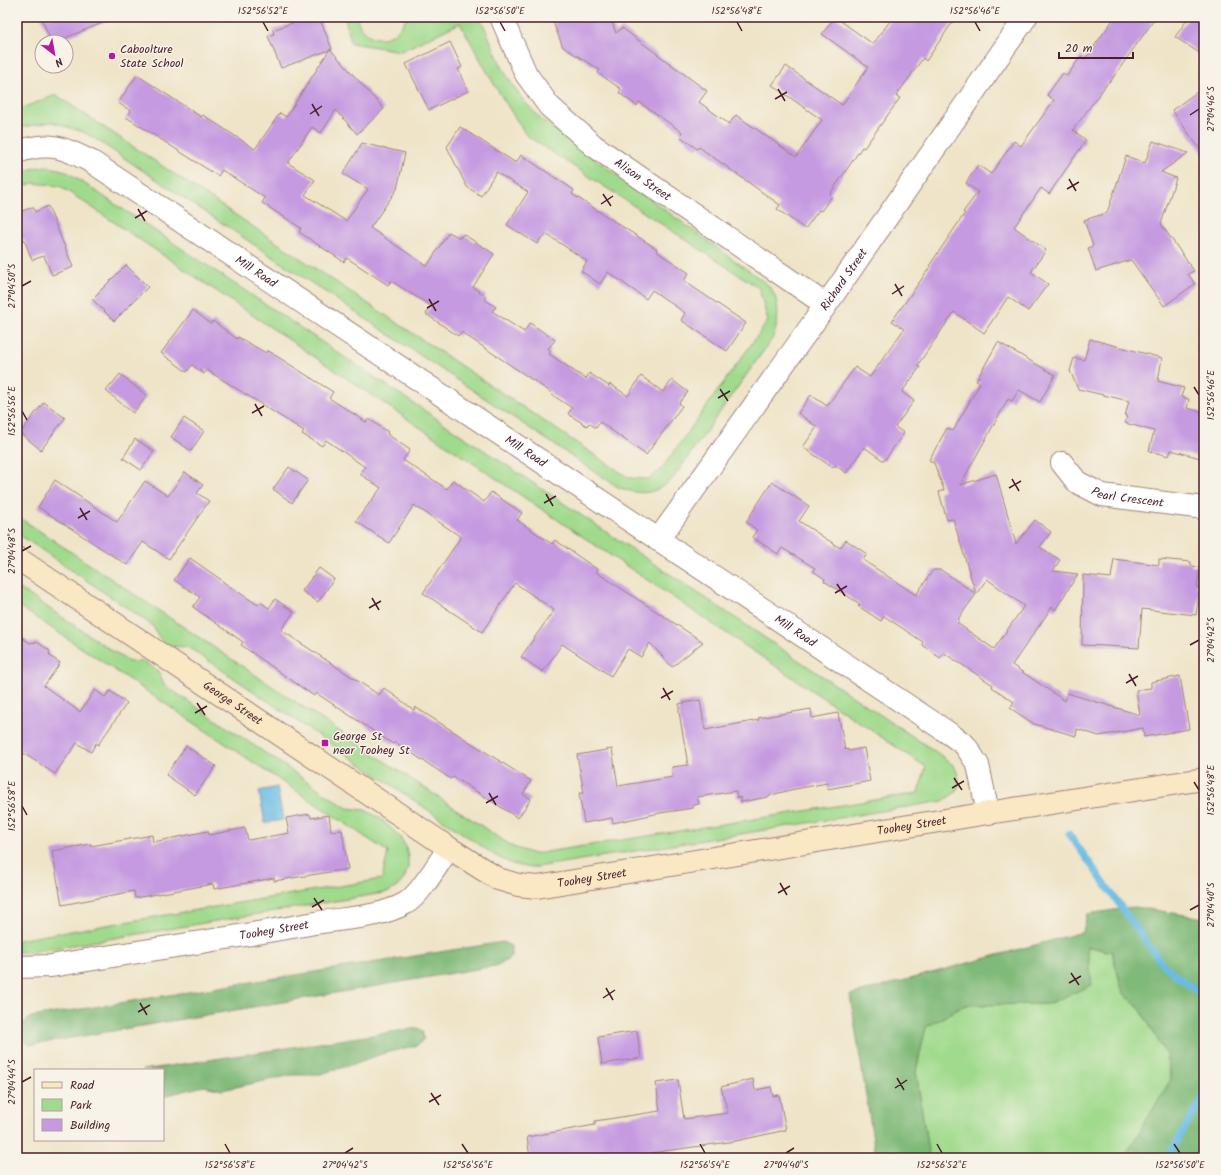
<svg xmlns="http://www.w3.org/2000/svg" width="1221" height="1175" font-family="Kalam,sans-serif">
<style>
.green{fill:#a0da8c;stroke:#757c5c}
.forest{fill:#80ba78;stroke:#656c52}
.water{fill:#67bbe3;stroke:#586d87}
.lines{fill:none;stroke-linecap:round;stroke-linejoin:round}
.stream{stroke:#67bbe3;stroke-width:7}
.building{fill:#c59ae1;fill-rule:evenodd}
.street-casing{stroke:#9c827a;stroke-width:24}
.secondary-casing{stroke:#9c827a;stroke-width:24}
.street{stroke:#fff;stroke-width:22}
.secondary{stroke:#fae7c3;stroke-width:22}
.ticks{fill:none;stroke:#4a1f2b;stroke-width:1.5}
.poi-dot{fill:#b5179e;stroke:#f7f3e8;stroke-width:1.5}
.labels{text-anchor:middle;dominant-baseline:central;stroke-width:3;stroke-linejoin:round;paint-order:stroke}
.poi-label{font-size:12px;fill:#4a1f2b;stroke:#f7f3e8;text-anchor:start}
.street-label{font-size:12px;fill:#4a1f2b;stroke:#f7f3e8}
.neatline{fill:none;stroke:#4a1f2b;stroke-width:1.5}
.ticks-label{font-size:10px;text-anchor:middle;fill:#4a1f2b}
</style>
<rect width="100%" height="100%" fill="#f7f3e8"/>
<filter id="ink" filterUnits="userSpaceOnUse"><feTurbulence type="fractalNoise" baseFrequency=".025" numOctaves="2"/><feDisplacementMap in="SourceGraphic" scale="8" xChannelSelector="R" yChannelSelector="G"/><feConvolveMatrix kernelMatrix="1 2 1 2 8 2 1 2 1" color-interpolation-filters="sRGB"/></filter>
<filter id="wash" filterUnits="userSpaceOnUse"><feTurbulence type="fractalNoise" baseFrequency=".012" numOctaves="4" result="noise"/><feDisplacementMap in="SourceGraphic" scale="16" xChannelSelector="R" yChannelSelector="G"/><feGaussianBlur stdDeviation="0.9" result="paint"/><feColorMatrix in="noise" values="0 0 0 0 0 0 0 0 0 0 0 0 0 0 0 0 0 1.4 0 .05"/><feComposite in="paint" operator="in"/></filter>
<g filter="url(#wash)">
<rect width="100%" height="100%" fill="#efe4c8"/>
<!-- green -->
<g class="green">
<path d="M 345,17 L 357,17 C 359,32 375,43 390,36 C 398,32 403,24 407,17 L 480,17 C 491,40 499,66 514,87 C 522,100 533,111 544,122 L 767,284 C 781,299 779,317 774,336 L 673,478 C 655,495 641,496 618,487 L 94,138 L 83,132 L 52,122 L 17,128 L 17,110 L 56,95 L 629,478 L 648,479 L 660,471 L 768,321 L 759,288 L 526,135 L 495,86 L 460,23 L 401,51 L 351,43 Z"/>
<path d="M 46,166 L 62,170 L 70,174 L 939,754 L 953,765 L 958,774 L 959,785 L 956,792 L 943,801 L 531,868 L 512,864 L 496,856 L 188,647 C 162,646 165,647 152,625 L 17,533 L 17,516 L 504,841 L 513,847 L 534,854 L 918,793 L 926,767 L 60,186 L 33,183 L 17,189 L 17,174 L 31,169 Z"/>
<path d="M 17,587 L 129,662 L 143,661 L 158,671 L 164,685 L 347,808 L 365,810 L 380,818 L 400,837 L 406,847 L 408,858 L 408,868 L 404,879 L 398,886 L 389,892 L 31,952 L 17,952 L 17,940 L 382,879 L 388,852 L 17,605 Z"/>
<path d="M 1087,946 L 1112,952 L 1123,993 L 1139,1007 L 1166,1054 L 1171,1080 L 1124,1158 L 929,1158 L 916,1071 L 926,1027 L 965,1005 L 1048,1004 Z"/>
</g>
<!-- forest -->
<g class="forest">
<path d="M 1135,907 L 1204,918 L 1204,1158 L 1124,1158 L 1171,1079 L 1166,1054 L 1139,1007 L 1123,993 L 1112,952 L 1087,946 L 1092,985 L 1048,1004 L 965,1005 L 926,1027 L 916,1071 L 929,1158 L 876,1158 L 850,995 L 1083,932 L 1087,914 Z"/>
<path d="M 503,942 L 511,946 L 511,957 L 500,965 L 30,1045 L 19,1037 L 21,1025 L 31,1017 Z"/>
<path d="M 418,1028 L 422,1031 L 424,1038 L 418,1045 L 381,1054 L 354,1064 L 317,1075 L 292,1075 L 222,1090 L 204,1086 L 163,1096 L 163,1070 L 143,1070 Z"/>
</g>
<!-- water -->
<path class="water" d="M 277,787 L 283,820 L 265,823 L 259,791 Z"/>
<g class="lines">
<!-- stream -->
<g class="stream">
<path d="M 1069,834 L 1162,964 L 1204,997"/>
<path d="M 1167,1158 L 1204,1096"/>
</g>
</g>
<g id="blocks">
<!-- building -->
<g class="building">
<path d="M 41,17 L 115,17 L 115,18 L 55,42 L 51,42 Z"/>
<path d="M 308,17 L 319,17 L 332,49 L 281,68 L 268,36 L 274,34 L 273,30 Z"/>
<path d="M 551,17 L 610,17 L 616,33 L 622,28 L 707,91 L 699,102 L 729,124 L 736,115 L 796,157 L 822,120 L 772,85 L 786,66 L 842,105 L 868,67 L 822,34 L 835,17 L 873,44 L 893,17 L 956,17 L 926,61 L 923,58 L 896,96 L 900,98 L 864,148 L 862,147 L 830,194 L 832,196 L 821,211 L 819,210 L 805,229 L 777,209 L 780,205 L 699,147 L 697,149 L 680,136 L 682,132 L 639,102 L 637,106 L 619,93 L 621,89 L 598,73 L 600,70 L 563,47 Z"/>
<path d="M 1115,17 L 1156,17 L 1110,82 L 1109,81 L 1073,130 L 1086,140 L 1049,194 L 1041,188 L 1014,227 L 1046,250 L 1031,272 L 1048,284 L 1028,311 L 1008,297 L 984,333 L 954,312 L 917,366 L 920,367 L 902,392 L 914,401 L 895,427 L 904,433 L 884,461 L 864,447 L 846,473 L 835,465 L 833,468 L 803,447 L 817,427 L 798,413 L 811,395 L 827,406 L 855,367 L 870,377 L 904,329 L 892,321 L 930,267 L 929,266 L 965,213 L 963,212 L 978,192 L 966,183 L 978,165 L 991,174 L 1014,141 L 1021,146 L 1054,100 L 1047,95 L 1063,73 L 1067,76 L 1081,56 L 1085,59 Z"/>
<path d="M 1189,17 L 1204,17 L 1204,56 L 1175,37 Z"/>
<path d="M 450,42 L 462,67 L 458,69 L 468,91 L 429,110 L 406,64 Z"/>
<path d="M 330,49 L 384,109 L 357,134 L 336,110 L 321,133 L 312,127 L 288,163 L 315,180 L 305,195 L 346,221 L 368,189 L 343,174 L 362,143 L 405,153 L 397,189 L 370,228 L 427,266 L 449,232 L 460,238 L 463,234 L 494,254 L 473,287 L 486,296 L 484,299 L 496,307 L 492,311 L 524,332 L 530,323 L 555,340 L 548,349 L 551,351 L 549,354 L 586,379 L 589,373 L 609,386 L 610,384 L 628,396 L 641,376 L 663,392 L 672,380 L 688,392 L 679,403 L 682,406 L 646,455 L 600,422 L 596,428 L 589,423 L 587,426 L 568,414 L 572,408 L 551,394 L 552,393 L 461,332 L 458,336 L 426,314 L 431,306 L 391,281 L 388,285 L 347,258 L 344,262 L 299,232 L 301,228 L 262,203 L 265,198 L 222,170 L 218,176 L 126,117 L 131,111 L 118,103 L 137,75 L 201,117 L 203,115 L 255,149 L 280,113 L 286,117 Z"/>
<path d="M 1204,87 L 1204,155 L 1172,110 Z"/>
<path d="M 460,127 L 516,163 L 521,155 L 574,190 L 572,194 L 657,249 L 656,251 L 689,273 L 684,281 L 746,323 L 727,351 L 681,320 L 685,313 L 652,290 L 646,299 L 608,272 L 600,284 L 581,271 L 587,261 L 546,234 L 544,238 L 542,237 L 537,244 L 507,225 L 528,192 L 496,172 L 481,196 L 467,187 L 447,147 Z"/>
<path d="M 1153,141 L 1188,153 L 1161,172 L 1176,178 L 1161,224 L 1194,271 L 1188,274 L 1195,284 L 1164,306 L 1131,260 L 1096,271 L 1088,248 L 1093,246 L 1084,220 L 1107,213 L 1126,156 L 1145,163 Z"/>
<path d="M 48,206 L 73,267 L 52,275 L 44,256 L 32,260 L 24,239 L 17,242 L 17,213 L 33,207 L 35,212 Z"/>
<path d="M 126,265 L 148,287 L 114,321 L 92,299 Z"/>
<path d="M 193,310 L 211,324 L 213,321 L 237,339 L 238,337 L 266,353 L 267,350 L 333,392 L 329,398 L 366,422 L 369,419 L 388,432 L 387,434 L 410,450 L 403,460 L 447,489 L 453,480 L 484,502 L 491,492 L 522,513 L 517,520 L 552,544 L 555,540 L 598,570 L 596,572 L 703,642 L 672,667 L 650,643 L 641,657 L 628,649 L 611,676 L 562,644 L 543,672 L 521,657 L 554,610 L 515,583 L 482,632 L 423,593 L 461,537 L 414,505 L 389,543 L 356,521 L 381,488 L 360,474 L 365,467 L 326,440 L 322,446 L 302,434 L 304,431 L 207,370 L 204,374 L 192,365 L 187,372 L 161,353 Z"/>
<path d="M 1090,339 L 1162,358 L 1158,381 L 1184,388 L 1181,397 L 1189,399 L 1187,408 L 1204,413 L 1204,459 L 1171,450 L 1169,456 L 1149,451 L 1154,431 L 1125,423 L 1127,417 L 1125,416 L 1129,401 L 1078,389 L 1070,371 L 1074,358 L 1084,360 Z"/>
<path d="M 998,342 L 1055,375 L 1040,402 L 1019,390 L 1012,401 L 1008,399 L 960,485 L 996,474 L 1016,544 L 1035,520 L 1051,532 L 1040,547 L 1060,560 L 1053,571 L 1078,574 L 1055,610 L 1052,607 L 1012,665 L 1065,701 L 1067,693 L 1140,715 L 1136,690 L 1151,688 L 1151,682 L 1180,676 L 1189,729 L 1144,737 L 1143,728 L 1099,736 L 1077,729 L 1076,736 L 1034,724 L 1010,708 L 1014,702 L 992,687 L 993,685 L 944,653 L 940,658 L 922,645 L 923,642 L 884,616 L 881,621 L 858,606 L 860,604 L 824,581 L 825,579 L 813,571 L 815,568 L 782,548 L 778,554 L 752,537 L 757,530 L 746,522 L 772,482 L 809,506 L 799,521 L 840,548 L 846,540 L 867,554 L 863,560 L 916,595 L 933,570 L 941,570 L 976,594 L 953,519 L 947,520 L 939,492 L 944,490 L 934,463 L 929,460 L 947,428 L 953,431 L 980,383 L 976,381 ZM 987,579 L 1024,606 L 994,649 L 957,623 L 960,620 L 958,619 Z"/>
<path d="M 120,374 L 147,396 L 133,413 L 106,391 Z"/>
<path d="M 44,402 L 65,418 L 41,450 L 20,433 Z"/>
<path d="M 184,418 L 204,431 L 191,451 L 171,437 Z"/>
<path d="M 135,439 L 154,451 L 141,470 L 123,458 Z"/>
<path d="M 289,467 L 308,480 L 292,503 L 273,489 Z"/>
<path d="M 185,472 L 203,485 L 197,493 L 209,501 L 169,559 L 143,542 L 127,565 L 38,507 L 55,480 L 117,522 L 145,481 L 168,496 Z"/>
<path d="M 190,558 L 223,581 L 223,582 L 258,605 L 260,602 L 269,608 L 275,599 L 294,612 L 281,630 L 379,695 L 384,688 L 414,710 L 415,707 L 531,781 L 523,794 L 531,799 L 518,818 L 460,781 L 453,777 L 451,779 L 395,742 L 393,744 L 316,693 L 314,696 L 241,645 L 243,642 L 193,607 L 200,597 L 174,580 Z"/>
<path d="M 1114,559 L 1159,565 L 1159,559 L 1191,562 L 1191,566 L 1200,567 L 1197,588 L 1200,588 L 1196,615 L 1142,609 L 1139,648 L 1105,646 L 1082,645 L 1083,575 L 1111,578 Z"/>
<path d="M 319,568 L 334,579 L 318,602 L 302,591 Z"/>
<path d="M 17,634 L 30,643 L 37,642 L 49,650 L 50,656 L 60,663 L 44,686 L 80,712 L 95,690 L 105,697 L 110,691 L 127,703 L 98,745 L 96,743 L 91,752 L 77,743 L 55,774 L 17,749 Z"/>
<path d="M 700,700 L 705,730 L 759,720 L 758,718 L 811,709 L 812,718 L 838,713 L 845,750 L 848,749 L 848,751 L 864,748 L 870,781 L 828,789 L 827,783 L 790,790 L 768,796 L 768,797 L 741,802 L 740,797 L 737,798 L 736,791 L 697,797 L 699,804 L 693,805 L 693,808 L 660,813 L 613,823 L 612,818 L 584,823 L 579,793 L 584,793 L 577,755 L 612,749 L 618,786 L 673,777 L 672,767 L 688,765 L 679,712 L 679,704 Z"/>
<path d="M 186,746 L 216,766 L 195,795 L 166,775 Z"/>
<path d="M 310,814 L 311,818 L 329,815 L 331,831 L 342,830 L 348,869 L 274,881 L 274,878 L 214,889 L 213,884 L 135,898 L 134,891 L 62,905 L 52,851 L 91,844 L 91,846 L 152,835 L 153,842 L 208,831 L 209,835 L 245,828 L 248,840 L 289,833 L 286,818 Z"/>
<path d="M 637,1031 L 641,1058 L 602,1064 L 598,1037 Z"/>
<path d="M 753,1079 L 755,1090 L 771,1087 L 773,1096 L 779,1095 L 786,1130 L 736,1141 L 651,1153 L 652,1158 L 530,1158 L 527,1137 L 595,1125 L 595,1121 L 660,1111 L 656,1083 L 678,1080 L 684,1119 L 728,1113 L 721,1087 Z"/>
</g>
</g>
</g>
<g filter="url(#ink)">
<use href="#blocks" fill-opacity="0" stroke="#9c827a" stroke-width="1"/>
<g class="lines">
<defs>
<g id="street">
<path id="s1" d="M 501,17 L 526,74 L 549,106 L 594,146 L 826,305"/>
<path id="s2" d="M 17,152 C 49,141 63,147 92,162 L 950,734 L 965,745 L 978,765 L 988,813"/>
<path id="s3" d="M 1062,463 L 1077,482 L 1102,495 L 1204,508"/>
<path id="s4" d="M 658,540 L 826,305 L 1026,17"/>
<path id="s5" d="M 17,967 L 51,966 C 139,951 227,939 315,923 C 345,918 379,918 406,903 C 421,894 438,863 449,848"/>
</g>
<g id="secondary">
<path id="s6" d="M 17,558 L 449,848 L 498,879 L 518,885 L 537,887 L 988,813 L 1204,779"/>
</g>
</defs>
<!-- street casing -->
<use href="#street" class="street-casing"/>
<!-- secondary casing -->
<use href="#secondary" class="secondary-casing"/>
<!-- street -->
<use href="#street" class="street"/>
<!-- secondary -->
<use href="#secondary" class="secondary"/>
</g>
</g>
<!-- ticks -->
<path class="ticks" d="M 263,22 L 268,31M 500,22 L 505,31M 737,22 L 742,31M 975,22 L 980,31M 778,89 L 785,101M 775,99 L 787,92M 312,104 L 319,116M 310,114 L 322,106M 1190,115 L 1199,109M 1069,179 L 1076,191M 1067,189 L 1079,182M 603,194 L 611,206M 601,204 L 613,196M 138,209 L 145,221M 135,218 L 147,211M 895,284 L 902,296M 22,286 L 31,281M 892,294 L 904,286M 429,299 L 436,311M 427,308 L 439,301M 1194,387 L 1199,395M 720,389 L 728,401M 718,398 L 730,391M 255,404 L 262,416M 22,411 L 27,420M 252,413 L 264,406M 1012,479 L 1019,491M 1009,488 L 1021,481M 546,494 L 553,506M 544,503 L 556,496M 80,508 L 87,520M 78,518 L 90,511M 22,551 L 31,546M 837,584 L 845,596M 835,593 L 847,586M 372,598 L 379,610M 369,608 L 381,601M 1190,645 L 1199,640M 1129,674 L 1136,686M 1126,683 L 1138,676M 663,688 L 670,700M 661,698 L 673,691M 197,703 L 205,715M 195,713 L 207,706M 954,778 L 962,790M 1194,782 L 1199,790M 952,788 L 964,781M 489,793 L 496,805M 486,803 L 498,796M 22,806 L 27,815M 780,883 L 787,895M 778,893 L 790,886M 314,898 L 322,910M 312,907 L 324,900M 1190,910 L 1199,905M 1071,973 L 1079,985M 1069,983 L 1081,976M 606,988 L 613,1000M 603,998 L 615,990M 140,1003 L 147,1015M 138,1012 L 150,1005M 897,1078 L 904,1090M 22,1082 L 31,1077M 895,1088 L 907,1080M 431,1093 L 439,1105M 429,1102 L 441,1095M 225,1144 L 230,1153M 462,1144 L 468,1153M 700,1144 L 705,1153M 937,1144 L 942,1153M 1174,1144 L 1180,1153M 345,1153 L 353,1148M 786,1153 L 794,1148"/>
<!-- markers -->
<g class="poi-dot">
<circle cx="112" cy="56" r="4"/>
<rect x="321" y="739" width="8" height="8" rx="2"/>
</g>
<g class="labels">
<!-- poi labels -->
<g class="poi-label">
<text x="120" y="49">Caboolture<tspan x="120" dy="14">State School</tspan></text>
<text x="333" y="736">George St<tspan x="333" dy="14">near Toohey St</tspan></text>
</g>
<!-- street labels -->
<g class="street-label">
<text stroke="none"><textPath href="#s1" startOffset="221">Alison Street</textPath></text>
<text stroke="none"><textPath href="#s2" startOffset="276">Mill Road</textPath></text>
<text stroke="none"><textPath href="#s4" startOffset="320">Richard Street</textPath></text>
<text stroke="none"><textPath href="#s2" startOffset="600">Mill Road</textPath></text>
<text stroke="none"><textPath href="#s3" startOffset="78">Pearl Crescent</textPath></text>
<text stroke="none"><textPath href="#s2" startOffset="924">Mill Road</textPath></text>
<text stroke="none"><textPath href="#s6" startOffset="260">George Street</textPath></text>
<text stroke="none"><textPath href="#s6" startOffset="998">Toohey Street</textPath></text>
<text stroke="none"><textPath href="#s6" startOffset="674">Toohey Street</textPath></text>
<text stroke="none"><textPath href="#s5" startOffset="260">Toohey Street</textPath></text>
</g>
</g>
<!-- margin -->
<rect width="1221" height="1175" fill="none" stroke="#f7f3e8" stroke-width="44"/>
<!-- legend -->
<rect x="34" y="1069" width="130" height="72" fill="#f7f3e8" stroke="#b29e9c"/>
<rect x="42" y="1082" width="20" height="6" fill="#fae7c3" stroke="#b29e9c"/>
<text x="70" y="1089" font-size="12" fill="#4a1f2b">Road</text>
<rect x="42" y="1099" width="20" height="12" fill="#a0da8c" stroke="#b29e9c"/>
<text x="70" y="1109" font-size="12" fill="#4a1f2b">Park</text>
<rect x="42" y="1119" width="20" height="12" fill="#c59ae1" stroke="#b29e9c"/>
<text x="70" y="1129" font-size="12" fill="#4a1f2b">Building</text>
<!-- north arrow -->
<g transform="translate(54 54) rotate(149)"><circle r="19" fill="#f7f3e8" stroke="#b29e9c"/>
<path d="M0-3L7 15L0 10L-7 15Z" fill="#b5179e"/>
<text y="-6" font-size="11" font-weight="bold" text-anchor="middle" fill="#4a1f2b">N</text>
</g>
<!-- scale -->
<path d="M1059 52v6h74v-6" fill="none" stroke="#4a1f2b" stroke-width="2"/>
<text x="1065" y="52" font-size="12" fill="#4a1f2b" stroke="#f7f3e8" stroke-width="3" paint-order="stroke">20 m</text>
<rect x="22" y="22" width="1177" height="1131" class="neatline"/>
<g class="ticks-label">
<text x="263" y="14">152°56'52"E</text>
<text x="500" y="14">152°56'50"E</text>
<text x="737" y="14">152°56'48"E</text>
<text x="975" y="14">152°56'46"E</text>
<text transform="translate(1210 109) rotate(-90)" y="4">27°04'46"S</text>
<text transform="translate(11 286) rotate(-90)" y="4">27°04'50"S</text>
<text transform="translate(1210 395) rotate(-90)" y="4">152°56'46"E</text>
<text transform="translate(11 411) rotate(-90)" y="4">152°56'56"E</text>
<text transform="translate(11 551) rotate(-90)" y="4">27°04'48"S</text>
<text transform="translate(1210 640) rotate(-90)" y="4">27°04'42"S</text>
<text transform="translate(1210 790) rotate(-90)" y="4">152°56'48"E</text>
<text transform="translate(11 806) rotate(-90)" y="4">152°56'58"E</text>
<text transform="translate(1210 905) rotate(-90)" y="4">27°04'40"S</text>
<text transform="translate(11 1082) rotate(-90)" y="4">27°04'44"S</text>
<text x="230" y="1168">152°56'58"E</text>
<text x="345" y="1168">27°04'42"S</text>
<text x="468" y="1168">152°56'56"E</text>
<text x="705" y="1168">152°56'54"E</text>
<text x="786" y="1168">27°04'40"S</text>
<text x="942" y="1168">152°56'52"E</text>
<text x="1180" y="1168">152°56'50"E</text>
</g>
</svg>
